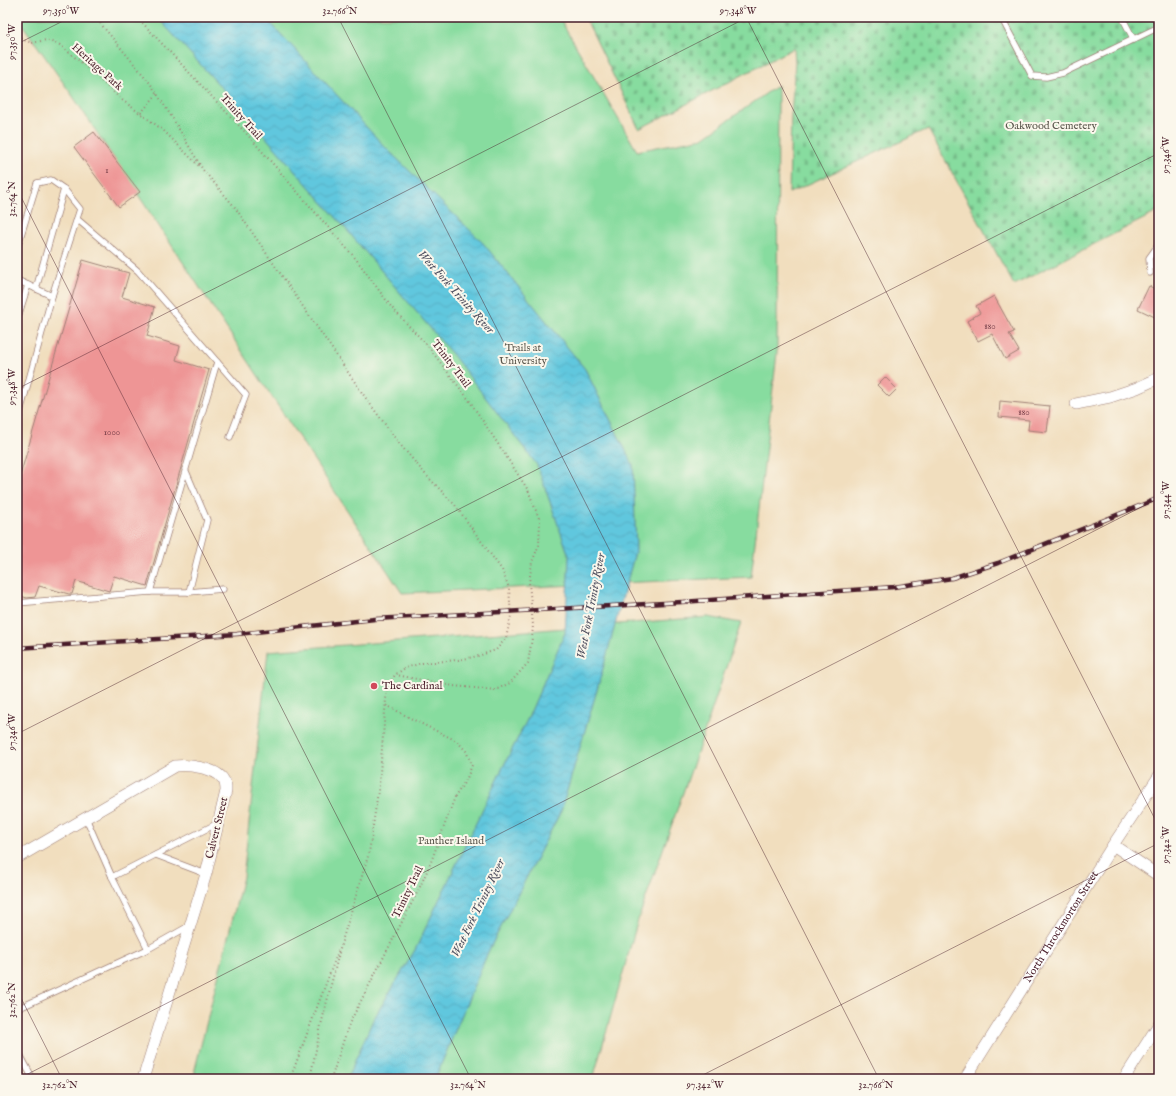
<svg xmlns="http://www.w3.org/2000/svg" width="1176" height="1096" font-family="'IM FELL English',serif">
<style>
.green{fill:#87dc9f;stroke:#687e65}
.cemetery{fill:url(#cemetery-stones);stroke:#687e65}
.water{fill:url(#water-waves);stroke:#567384}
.building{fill:#ee9595}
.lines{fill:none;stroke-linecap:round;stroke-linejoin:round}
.lane-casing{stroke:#9e7e74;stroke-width:7}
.street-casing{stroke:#9e7e74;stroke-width:12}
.path{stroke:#9e7e74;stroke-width:2;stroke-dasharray:1 3;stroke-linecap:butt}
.lane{stroke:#fff;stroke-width:5.5}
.street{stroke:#fff;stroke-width:11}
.rail-casing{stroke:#4a1f2b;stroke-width:4.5}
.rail{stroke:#fbf7ec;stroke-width:3;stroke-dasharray:9;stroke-linecap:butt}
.ticks{fill:none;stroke:#4a1f2b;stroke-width:1;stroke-opacity:0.45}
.poi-dot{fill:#d1495b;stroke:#fbf7ec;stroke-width:1.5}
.labels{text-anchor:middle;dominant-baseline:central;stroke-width:4;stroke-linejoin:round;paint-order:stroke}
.number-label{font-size:9px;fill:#733c46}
.street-label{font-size:11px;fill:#4a1f2b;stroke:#fbf7ec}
.park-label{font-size:11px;fill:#5c584e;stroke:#fbf7ec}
.poi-label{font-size:11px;fill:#4a1f2b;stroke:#fbf7ec;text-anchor:start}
.water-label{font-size:12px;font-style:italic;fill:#515161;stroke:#fbf7ec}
.neatline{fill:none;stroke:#4a1f2b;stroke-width:1.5}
.ticks-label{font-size:10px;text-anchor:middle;fill:#4a1f2b}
</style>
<defs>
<pattern id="cemetery-stones" width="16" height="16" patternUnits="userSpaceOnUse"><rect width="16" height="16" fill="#87dc9f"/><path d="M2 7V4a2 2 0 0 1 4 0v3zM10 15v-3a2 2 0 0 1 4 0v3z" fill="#76bc89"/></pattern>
<pattern id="water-waves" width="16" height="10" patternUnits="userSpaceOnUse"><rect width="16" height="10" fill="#61c7de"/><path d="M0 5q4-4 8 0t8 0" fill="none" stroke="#56aabf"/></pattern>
</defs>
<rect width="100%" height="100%" fill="#fbf7ec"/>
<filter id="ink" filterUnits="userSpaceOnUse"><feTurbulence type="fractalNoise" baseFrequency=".025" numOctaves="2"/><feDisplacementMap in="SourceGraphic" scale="8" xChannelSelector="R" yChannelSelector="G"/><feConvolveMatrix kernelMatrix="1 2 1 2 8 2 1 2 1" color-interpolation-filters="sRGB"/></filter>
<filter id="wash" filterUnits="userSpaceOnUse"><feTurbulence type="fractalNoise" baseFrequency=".012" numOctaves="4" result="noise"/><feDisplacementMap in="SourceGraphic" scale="16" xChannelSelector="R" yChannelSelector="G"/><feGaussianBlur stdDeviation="0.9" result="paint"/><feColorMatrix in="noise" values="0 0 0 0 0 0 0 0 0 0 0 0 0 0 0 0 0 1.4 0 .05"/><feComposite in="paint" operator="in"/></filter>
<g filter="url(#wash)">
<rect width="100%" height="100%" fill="#f1debe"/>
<!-- green -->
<g class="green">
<path d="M 17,17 L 559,17 L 637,151 L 703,138 L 778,85 L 777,353 L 751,577 L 402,593 L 74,98 Z"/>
<path d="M 708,617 L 741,623 L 702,739 L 637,923 L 593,1079 L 195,1079 L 195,1069 L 243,877 L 268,651 Z"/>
</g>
<!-- cemetery -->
<path class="cemetery" d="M 585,17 L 1159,17 L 1159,211 L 1014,285 L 928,129 L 789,193 L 791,117 L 795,62 L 794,48 L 639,129 Z"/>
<!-- water -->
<path class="water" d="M 157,17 L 265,17 L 383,145 L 483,243 L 585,369 L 633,465 L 636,549 L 597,690 L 561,811 L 489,950 L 435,1079 L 347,1079 L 373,1020 L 415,950 L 502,769 L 528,718 L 565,633 L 569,556 L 537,465 L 453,355 L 340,222 L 241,109 Z"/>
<g id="blocks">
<!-- building -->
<g class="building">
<path d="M 94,132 L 140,192 L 119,207 L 74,147 Z"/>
<path d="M 83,260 L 129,273 L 122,297 L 155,307 L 147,336 L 180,346 L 176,360 L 209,370 L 147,586 L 114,576 L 109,591 L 76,581 L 72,594 L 69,594 L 39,586 L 35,597 L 27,598 L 17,595 L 17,486 Z"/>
<path d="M 1149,286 L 1159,291 L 1159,319 L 1138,309 Z"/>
<path d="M 994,296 L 1014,332 L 1009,334 L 1019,351 L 1005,359 L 992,334 L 978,341 L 967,321 L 980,313 L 976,306 Z"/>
<path d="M 885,377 L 897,389 L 889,397 L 877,385 Z"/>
<path d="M 1000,401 L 1050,406 L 1047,432 L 1028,430 L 1029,420 L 999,417 Z"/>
</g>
</g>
</g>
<g filter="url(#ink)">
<use href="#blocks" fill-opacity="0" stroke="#9e7e74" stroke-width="1"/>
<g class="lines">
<defs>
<g id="lane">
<path d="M 1001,17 L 1032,76 L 1046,77 L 1063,73 L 1159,27"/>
<path d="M 1122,17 L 1134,40"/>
<path d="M 77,219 L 138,271 L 246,395 L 230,437"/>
<path d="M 17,248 L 37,183 L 51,180 L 64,189 L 80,209 L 52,296 L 17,280"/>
<path d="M 1150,273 L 1149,258 L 1159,244"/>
<path d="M 36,289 L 64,189"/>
<path d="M 17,320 L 28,285"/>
<path d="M 17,390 L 25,393"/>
<path d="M 17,423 L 52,296"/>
<path d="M 185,469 L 207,520 L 189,592 L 150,592 L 217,362"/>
<path d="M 189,592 L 223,589"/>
<path d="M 17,603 L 150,592"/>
<path d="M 86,818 L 112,877 L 148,949"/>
<path d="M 156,855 L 206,874"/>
<path d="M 112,877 L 218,823"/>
<path d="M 17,1009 L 148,949 L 189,926"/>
<path d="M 17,1049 L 33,1079"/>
</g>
<g id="street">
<path d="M 1076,404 L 1110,397 L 1137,388 L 1159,378"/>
<path d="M 1113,845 L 1159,876"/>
<path d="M 17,858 L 175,766 C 187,764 216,768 223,779 C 226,783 226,786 226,791 L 206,874 L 143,1079"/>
<path id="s1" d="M 965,1079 L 1113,845 L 1159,776"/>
<path d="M 1124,1079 L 1159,1024"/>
</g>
</defs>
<!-- lane casing -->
<use href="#lane" class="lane-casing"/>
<!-- street casing -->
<use href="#street" class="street-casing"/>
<!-- path -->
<g class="path">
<path d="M 95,17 L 150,83 L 173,119 L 203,170 L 234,206 L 365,397 L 398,442 L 426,475 L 455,505 L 502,570 L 509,588 L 511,616 L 506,638 L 496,650 L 478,656 L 458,660 L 422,663 L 405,668 L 395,675 L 387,687 L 379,785 L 369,853 L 342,941 L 321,1025 L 310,1079"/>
<path d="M 137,17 L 246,133 L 356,259 L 392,308 L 427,345 L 469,400 L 504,453 L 528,490 L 540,521 L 539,545 L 532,562 L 529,583 L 533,625 L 532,638 L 528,663 L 510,683 L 495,690 L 453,686 L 396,675"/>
<path d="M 17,38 L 32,43 L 46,40 L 60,45 L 82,63 L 122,100 L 163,130 L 200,167"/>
<path d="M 141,113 L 157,94"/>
<path d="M 290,1079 L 339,949"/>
<path d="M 331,1079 L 349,1024 L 419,889 L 431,862 L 455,797 L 467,778 L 472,765 L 466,751 L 457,741 L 412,719 L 386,705"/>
</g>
<!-- lane -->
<use href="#lane" class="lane"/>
<!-- street -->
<use href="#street" class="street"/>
<defs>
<path id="rail" d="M 17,648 L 237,634 L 375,619 L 682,602 L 894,587 L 952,578 L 998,563 L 1159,498"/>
</defs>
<!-- rail casing -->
<use href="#rail" class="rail-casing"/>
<!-- rail -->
<use href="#rail" class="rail"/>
</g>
</g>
<!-- ticks -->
<path class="ticks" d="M 338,17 L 879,1079M 746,17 L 1159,827M 1155,17 L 1159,26M 17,44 L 71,17M 17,189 L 471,1079M 17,389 L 748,17M 17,734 L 1159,153M 17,990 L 62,1079M 18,1079 L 1159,498M 695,1079 L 1159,843"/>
<!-- markers -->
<circle class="poi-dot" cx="374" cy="686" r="4"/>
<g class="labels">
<!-- number labels -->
<g class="number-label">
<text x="107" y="170">1</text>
<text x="990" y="326">880</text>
<text x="1024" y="412">880</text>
<text x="112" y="432">1000</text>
</g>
<!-- street labels -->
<g class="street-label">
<text transform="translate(97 67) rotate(42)">Heritage Park</text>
<text transform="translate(241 117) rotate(48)">Trinity Trail</text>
<text transform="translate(451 364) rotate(53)">Trinity Trail</text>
<text transform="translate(217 828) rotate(-76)">Calvert Street</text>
<text transform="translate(408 892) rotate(-64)">Trinity Trail</text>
<text stroke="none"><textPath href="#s1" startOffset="180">North Throckmorton Street</textPath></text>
</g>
<!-- park labels -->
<g class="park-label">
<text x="1051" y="126">Oakwood Cemetery</text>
<text x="523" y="348">Trails at<tspan x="523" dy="13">University</tspan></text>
<text x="451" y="841">Panther Island</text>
</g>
<!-- poi labels -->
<g class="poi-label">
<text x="382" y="686">The Cardinal</text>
</g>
<!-- water labels -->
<g class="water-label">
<text transform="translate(456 292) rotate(48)">West Fork Trinity River</text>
<text transform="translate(591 606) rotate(-79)">West Fork Trinity River</text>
<text transform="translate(478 908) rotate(-64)">West Fork Trinity River</text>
</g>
</g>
<!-- margin -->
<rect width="1176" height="1096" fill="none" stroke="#fbf7ec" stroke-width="44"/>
<rect x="22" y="22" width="1132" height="1052" class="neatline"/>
<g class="ticks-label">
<text x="61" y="14">97.350°W</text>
<text x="340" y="14">32.766°N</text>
<text x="738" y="14">97.348°W</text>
<text transform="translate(11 42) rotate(-90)" y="4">97.350°W</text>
<text transform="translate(1165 155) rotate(-90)" y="4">97.346°W</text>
<text transform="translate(11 199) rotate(-90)" y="4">32.764°N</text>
<text transform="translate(11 387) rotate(-90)" y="4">97.348°W</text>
<text transform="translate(1165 500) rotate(-90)" y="4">97.344°W</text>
<text transform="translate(11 732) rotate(-90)" y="4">97.346°W</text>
<text transform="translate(1165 845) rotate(-90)" y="4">97.342°W</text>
<text transform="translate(11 1000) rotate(-90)" y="4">32.762°N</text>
<text x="60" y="1088">32.762°N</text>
<text x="468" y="1088">32.764°N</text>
<text x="705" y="1088">97.342°W</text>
<text x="876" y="1088">32.766°N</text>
</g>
</svg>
